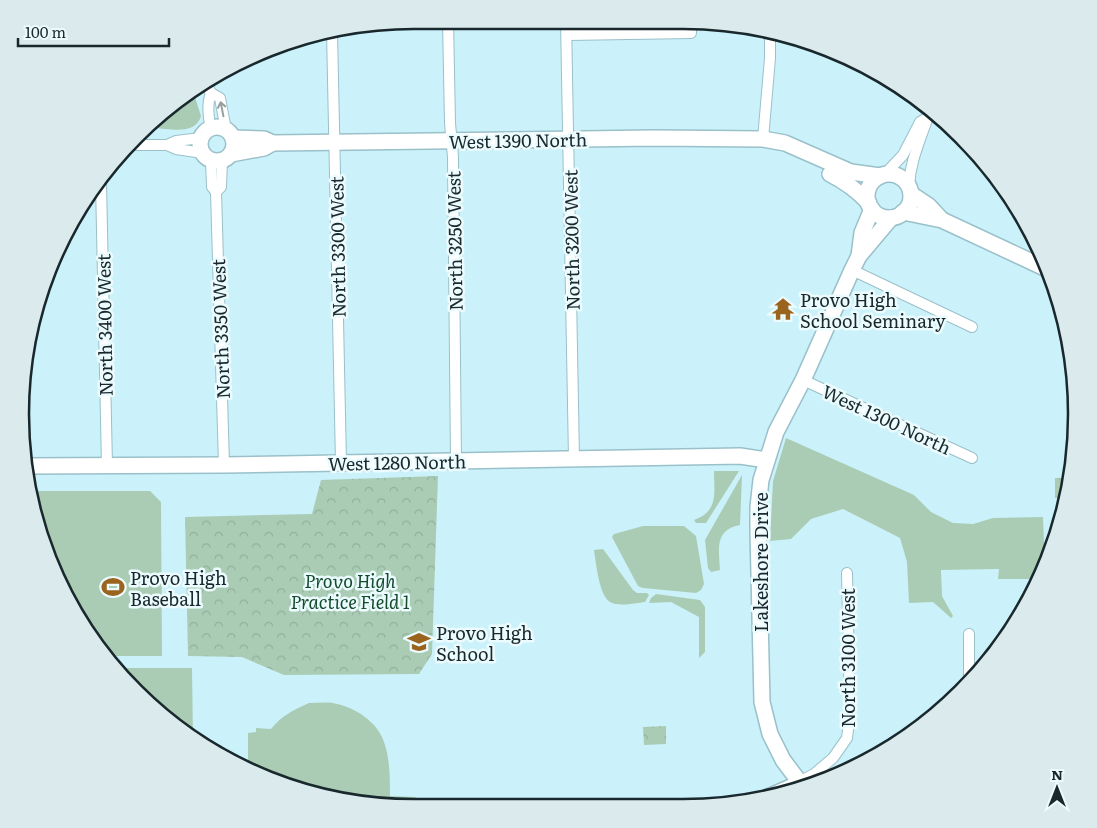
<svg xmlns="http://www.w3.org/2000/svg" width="1097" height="828" font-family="Literata,serif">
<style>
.grass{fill:#aaccb4}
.park{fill:url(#park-crowns)}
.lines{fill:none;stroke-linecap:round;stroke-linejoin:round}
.street-casing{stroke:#9ac0c9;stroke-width:12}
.secondary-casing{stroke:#9ac0c9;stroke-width:18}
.street{stroke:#fff;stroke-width:10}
.secondary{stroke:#fff;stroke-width:15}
.oneway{stroke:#989ea0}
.labels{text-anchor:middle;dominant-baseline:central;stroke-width:5;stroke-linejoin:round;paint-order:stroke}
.street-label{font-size:18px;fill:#19282c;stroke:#ebfbfe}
.poi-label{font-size:18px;fill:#19282c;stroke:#ebfbfe;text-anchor:start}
.park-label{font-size:18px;font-style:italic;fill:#134b2c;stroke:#ebfbfe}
.rim{fill:none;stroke:#19282c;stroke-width:2.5}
</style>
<defs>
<pattern id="park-crowns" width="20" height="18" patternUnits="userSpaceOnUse" patternTransform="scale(1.25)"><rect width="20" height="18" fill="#aaccb4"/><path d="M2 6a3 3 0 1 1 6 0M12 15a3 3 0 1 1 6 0" fill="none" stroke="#92af9b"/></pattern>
</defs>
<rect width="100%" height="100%" fill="#cbf2fb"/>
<!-- grass -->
<g class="grass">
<path d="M 193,91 L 201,116 C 195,138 162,127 146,127 Z"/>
<path d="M 786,438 L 914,495 L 931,512 L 953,523 L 973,524 L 993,518 L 1043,517 L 1045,569 L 1041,576 L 1037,579 L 998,579 L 999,569 L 941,570 L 942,596 L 953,616 L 951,618 L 933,602 L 909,603 L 907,562 L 900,538 L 843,509 L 811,519 L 791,539 L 770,541 L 773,481 Z"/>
<path d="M 714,471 L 739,471 L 706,523 L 696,523 L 694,520 C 719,511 714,493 714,471 Z"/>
<path d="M 742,475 L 740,525 C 714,530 719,550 720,570 L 711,572 L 708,568 L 705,540 Z"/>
<path d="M 31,491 L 150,491 L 161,502 L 162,656 L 105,656 L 87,633 L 41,541 Z"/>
<path d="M 643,526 L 684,526 L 696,536 L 704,584 L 701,590 L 696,593 L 643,588 L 638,586 L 612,537 L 614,534 Z"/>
<path d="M 603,549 L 633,590 L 637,593 L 647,593 L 649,595 L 645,602 C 636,603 619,607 610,602 C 599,595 596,563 594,550 Z"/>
<path d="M 656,594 L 700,600 L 705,607 L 705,652 L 699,658 L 699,617 L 671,602 L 649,603 L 651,598 Z"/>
<path d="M 115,668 L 192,668 L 193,739 L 136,693 Z"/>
<path d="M 309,703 C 317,703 325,702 333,703 C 355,707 379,722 385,745 C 390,761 390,779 390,796 L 416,797 L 416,805 L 362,805 L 287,787 L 248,767 L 248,733 L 256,732 L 256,728 L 271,729 C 282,715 294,710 309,703 Z"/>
</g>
<!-- park -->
<g class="park">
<path d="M 438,476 L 432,654 L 419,674 L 284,675 L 242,657 L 188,656 L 185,517 L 312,514 L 321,480 Z"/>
<path d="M 1055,478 L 1071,478 L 1067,498 L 1055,498 Z"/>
<path d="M 666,726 L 666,744 L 644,745 L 643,727 Z"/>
</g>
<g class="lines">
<defs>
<g id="street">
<path d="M 448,20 L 450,123 L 453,157 L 456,461"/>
<path d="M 566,20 L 574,459"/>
<path d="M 332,31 L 341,463"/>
<path d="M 567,35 L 691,33 L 691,21"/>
<path d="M 205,82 L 211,93 L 220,98 L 226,130"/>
<path d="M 211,93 C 207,103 208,118 211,128"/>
<path d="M 763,139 L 770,58 L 770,31"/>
<path d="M 128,145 L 167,145 L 176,149 L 203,153"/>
<path d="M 167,145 L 176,141 L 201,138"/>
<path d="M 211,160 L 212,187 L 216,192 L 224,465"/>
<path d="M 884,175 L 903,155 L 920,122 L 925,119"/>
<path d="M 101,183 L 107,466"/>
<path d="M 909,186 C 910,165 917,148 924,128 C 927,122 927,116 930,109"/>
<path d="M 216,192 L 221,187 L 222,160"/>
<path d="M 852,270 L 972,327"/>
<path d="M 803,380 L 972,458"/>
<path d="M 969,634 L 969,683"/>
<path d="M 799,782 L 814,774 L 833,758 L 847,738 L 850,714 L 847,573"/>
</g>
<g id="secondary">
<circle cx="217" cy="144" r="17"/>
<path d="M 233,138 L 264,139 L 273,143 L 654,138 L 763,139 L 785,143 L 851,172 L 880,176"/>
<path d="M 231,154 L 264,148 L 273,143"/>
<path d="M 830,174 C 846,182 857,190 869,203"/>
<circle cx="889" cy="196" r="22"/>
<path d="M 911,194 L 929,206 L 942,220"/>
<path d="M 903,212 L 942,220 L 1049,270"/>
<path d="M 859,256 L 862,233 L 872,209"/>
<path d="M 26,466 L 224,465 L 740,456 L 767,460"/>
<path d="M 804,788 L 783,760 L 770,734 L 762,702 L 758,531 L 758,507 L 761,480 L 776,432 L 803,380 L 852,270 L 859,256 L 891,218"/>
<path d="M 768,797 L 793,786 L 799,782"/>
</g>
</defs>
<!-- street casing -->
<use href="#street" class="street-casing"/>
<!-- secondary casing -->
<use href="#secondary" class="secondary-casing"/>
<!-- street -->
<use href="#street" class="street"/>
<!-- secondary -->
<use href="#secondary" class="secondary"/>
</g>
<!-- one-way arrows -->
<defs><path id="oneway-shaft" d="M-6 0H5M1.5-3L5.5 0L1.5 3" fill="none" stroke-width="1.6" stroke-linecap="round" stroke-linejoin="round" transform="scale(1.25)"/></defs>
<use class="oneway" href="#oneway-shaft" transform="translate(222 109) rotate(-101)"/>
<!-- icons -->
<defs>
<symbol id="temple-bare" viewBox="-9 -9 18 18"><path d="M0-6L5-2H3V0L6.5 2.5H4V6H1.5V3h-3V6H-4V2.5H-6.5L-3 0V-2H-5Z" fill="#9b641e" stroke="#ebfbfe" stroke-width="2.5" paint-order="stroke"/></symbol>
<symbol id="stadium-bare" viewBox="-9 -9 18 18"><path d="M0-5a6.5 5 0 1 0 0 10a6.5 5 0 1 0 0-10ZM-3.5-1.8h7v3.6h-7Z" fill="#9b641e" stroke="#ebfbfe" stroke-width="2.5" paint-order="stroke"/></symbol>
<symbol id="school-bare" viewBox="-9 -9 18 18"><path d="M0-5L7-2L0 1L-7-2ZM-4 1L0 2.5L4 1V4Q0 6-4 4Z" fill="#9b641e" stroke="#ebfbfe" stroke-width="2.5" paint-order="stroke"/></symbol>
</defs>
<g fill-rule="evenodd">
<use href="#temple-bare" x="767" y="293" width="32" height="32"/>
<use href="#stadium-bare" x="97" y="571" width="32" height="32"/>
<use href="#school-bare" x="403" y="626" width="32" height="32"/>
</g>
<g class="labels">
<!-- street labels -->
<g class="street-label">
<text transform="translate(518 140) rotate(-1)">West 1390 North</text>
<text transform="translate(571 240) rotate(-91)">North 3200 West</text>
<text transform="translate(454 241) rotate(-91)">North 3250 West</text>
<text transform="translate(337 247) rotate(-91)">North 3300 West</text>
<text transform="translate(104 325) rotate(-91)">North 3400 West</text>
<text transform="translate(220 329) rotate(-92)">North 3350 West</text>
<text transform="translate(887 419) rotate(25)">West 1300 North</text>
<text transform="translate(397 462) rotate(-1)">West 1280 North</text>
<text transform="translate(760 562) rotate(-90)">Lakeshore Drive</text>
<text transform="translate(847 658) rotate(-90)">North 3100 West</text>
</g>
<!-- poi labels -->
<g class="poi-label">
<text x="800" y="299">Provo High<tspan x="800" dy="21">School Seminary</tspan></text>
<text x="130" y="577">Provo High<tspan x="130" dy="21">Baseball</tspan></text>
<text x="436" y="632">Provo High<tspan x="436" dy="21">School</tspan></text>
</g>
<!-- park labels -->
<g class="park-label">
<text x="350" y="580">Provo High<tspan x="350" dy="21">Practice Field 1</tspan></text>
</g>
</g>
<!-- crop -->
<path d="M0 0H1097V828H0ZM414 29H683A385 385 0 0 1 1068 414V414A385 385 0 0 1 683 799H414A385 385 0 0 1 29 414V414A385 385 0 0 1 414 29Z" fill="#daeaed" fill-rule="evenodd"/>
<path class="rim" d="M414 29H683A385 385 0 0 1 1068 414V414A385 385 0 0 1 683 799H414A385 385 0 0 1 29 414V414A385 385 0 0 1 414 29Z"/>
<!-- north arrow -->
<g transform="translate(1057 788)" stroke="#ebfbfe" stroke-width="4" paint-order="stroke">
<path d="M0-4L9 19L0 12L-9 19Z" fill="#19282c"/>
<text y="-8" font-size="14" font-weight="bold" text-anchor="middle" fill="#19282c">N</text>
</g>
<!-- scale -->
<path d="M18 38v8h151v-8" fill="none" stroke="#19282c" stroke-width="2.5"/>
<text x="25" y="38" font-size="15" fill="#19282c" stroke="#ebfbfe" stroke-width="4" paint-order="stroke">100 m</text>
</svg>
